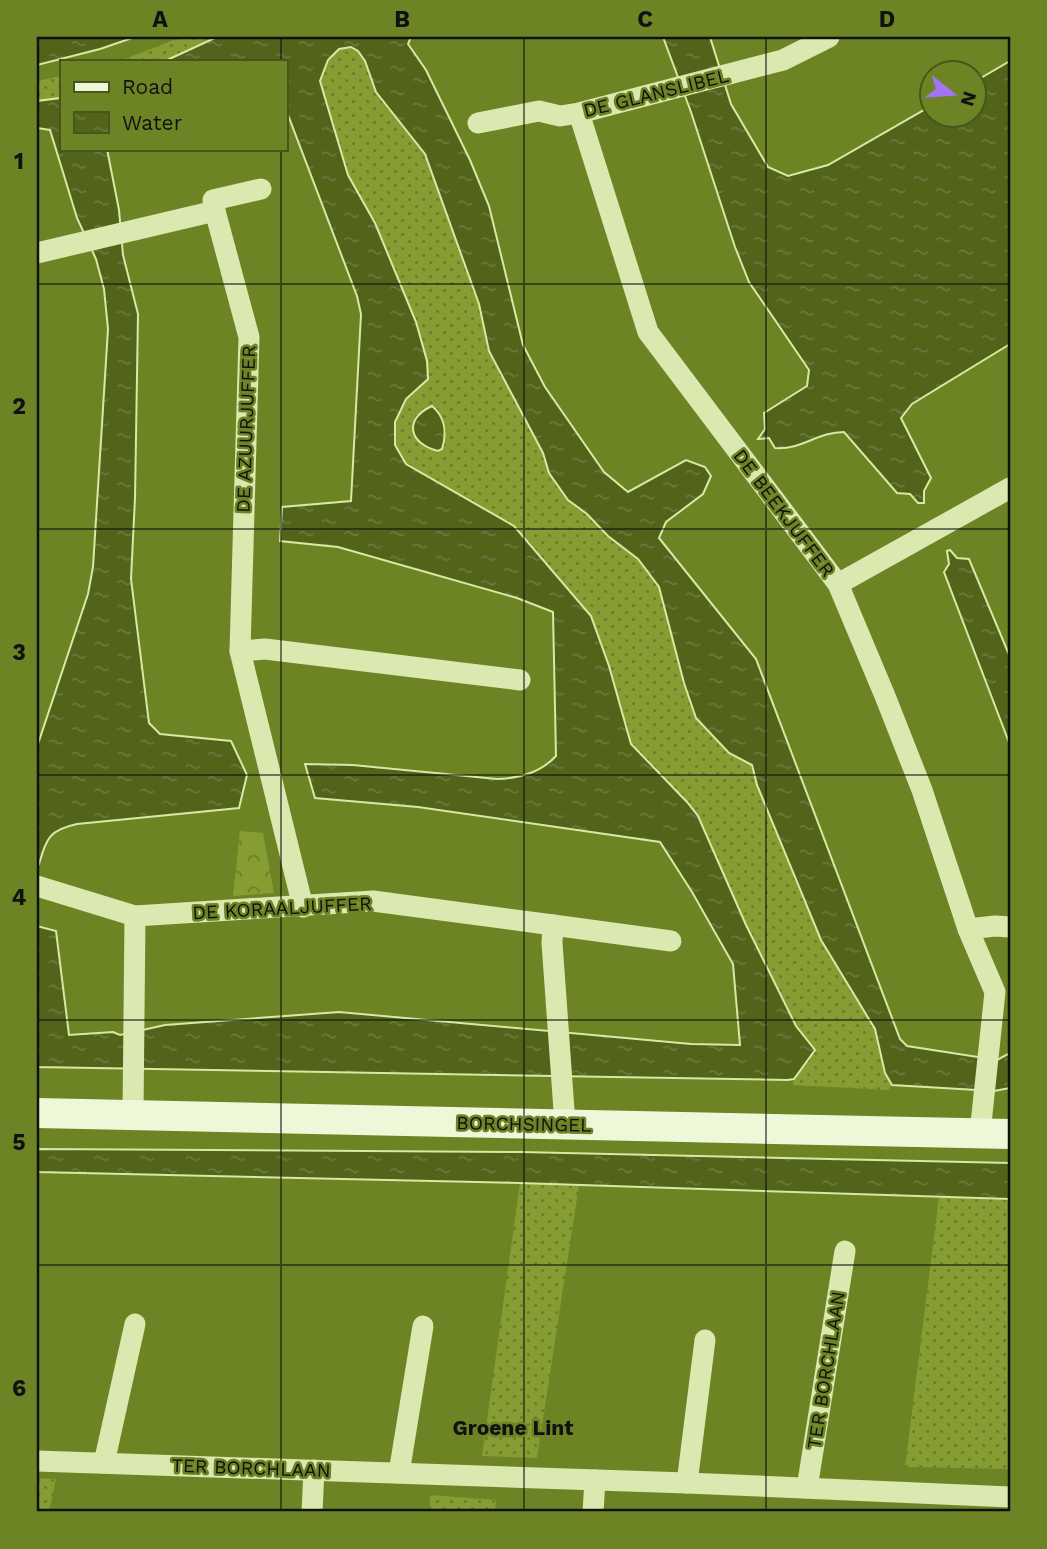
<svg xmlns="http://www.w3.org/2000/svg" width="1047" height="1549" font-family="'Work Sans',sans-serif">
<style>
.grass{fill:url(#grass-dots)}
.park{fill:url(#park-crowns)}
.water{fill:url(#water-ripples);stroke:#d9e8a3;stroke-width:2}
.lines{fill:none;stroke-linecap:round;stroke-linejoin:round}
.minor{stroke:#dbe8af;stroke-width:21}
.secondary{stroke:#eff7d9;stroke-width:30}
.grid{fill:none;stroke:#111;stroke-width:2;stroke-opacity:0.55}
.labels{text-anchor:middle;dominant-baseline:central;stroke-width:5;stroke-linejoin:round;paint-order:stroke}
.street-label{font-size:19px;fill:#111;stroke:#6d8425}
.neighbourhood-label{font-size:21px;font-weight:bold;fill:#111;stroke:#6d8425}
.neatline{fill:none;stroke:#111;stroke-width:2.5}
.grid-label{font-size:23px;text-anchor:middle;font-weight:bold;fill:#111}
</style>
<defs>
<pattern id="grass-dots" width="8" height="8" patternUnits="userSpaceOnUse" patternTransform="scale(1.75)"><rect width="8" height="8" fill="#859d33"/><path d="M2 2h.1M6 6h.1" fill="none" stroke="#6b7f2a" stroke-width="1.8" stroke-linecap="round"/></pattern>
<pattern id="park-crowns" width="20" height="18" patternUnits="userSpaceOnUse" patternTransform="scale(1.75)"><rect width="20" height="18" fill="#859d33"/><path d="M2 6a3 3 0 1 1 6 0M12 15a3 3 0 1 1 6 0" fill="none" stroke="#6b7f2a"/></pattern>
<pattern id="water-ripples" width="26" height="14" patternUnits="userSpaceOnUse" patternTransform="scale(1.75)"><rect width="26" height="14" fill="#51641a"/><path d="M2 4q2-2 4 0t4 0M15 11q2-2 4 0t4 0" fill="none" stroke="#6b7942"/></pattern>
</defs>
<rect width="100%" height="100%" fill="#6d8425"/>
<!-- grass -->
<g class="grass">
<path d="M 181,37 L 217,37 L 165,61 L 120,61 Z"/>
<path d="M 351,46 L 358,51 L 365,61 L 376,92 L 425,154 L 479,304 L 489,351 L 543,453 L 549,473 L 568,500 L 587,514 L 608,536 L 638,559 L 659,587 L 684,683 L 729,753 L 752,765 L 757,785 L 804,902 L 875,1029 L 885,1073 L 892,1085 L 888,1090 L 793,1085 L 794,1079 L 815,1050 L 796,1026 L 687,802 L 631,744 L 609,666 L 514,526 L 406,464 L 395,445 L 395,422 L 406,399 L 428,379 L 416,322 L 375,223 L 348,175 L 320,81 L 328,61 L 339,49 Z"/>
<path d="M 61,76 L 61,98 L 37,101 L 37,81 Z"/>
<path d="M 520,1183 L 579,1185 L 537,1458 L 482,1456 Z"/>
<path d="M 939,1197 L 1010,1199 L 1010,1469 L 905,1467 Z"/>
<path d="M 37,1478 L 56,1479 L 49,1512 L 37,1512 Z"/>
<path d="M 430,1495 L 496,1500 L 495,1512 L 430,1512 Z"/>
</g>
<!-- park -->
<path class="park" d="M 240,831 L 263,833 L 274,893 L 233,896 Z"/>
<!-- water -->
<g class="water">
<path d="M 37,37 L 135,37 L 100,49 L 37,65 Z"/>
<path d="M 217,37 L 411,37 L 408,44 L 426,70 L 470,160 L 489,206 L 523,345 L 545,387 L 604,472 L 628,492 L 686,460 L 705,467 L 711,476 L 703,494 L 666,522 L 659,538 L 756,659 L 900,1039 L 907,1046 L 997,1060 L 1010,1053 L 1010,1088 L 994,1091 L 892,1085 L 885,1073 L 875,1029 L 821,940 L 757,785 L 752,765 L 729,753 L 696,718 L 684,683 L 659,587 L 638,559 L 608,536 L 587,514 L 568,500 L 549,473 L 543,453 L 489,351 L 479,304 L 425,154 L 376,92 L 365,61 L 358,51 L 351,47 L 339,49 L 328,60 L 320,81 L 348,175 L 375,223 L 416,322 L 427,361 L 428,379 L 406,399 L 395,422 L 395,445 L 406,464 L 514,526 L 591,616 L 609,666 L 631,744 L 687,802 L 698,816 L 746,925 L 796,1026 L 815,1050 L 794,1079 L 787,1080 L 37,1067 L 37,926 L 56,931 L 69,1035 L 113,1032 L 120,1035 L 165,1025 L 339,1012 L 691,1044 L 740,1045 L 733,964 L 692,892 L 660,842 L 418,807 L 315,798 L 305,764 L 353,765 L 497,779 C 520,778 540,773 556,756 L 553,612 L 517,598 L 338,547 L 280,541 L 282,507 L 351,501 L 361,314 L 357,296 L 285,107 L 285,61 L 165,61 Z"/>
<path d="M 663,37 L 710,37 L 731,104 L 768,167 L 788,176 L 828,165 L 931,106 L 932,116 L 974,116 L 974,82 L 1010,61 L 1010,344 L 912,404 L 901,418 L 931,478 L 924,491 L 924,503 L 918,503 L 910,494 L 897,493 L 844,432 C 817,432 802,450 775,448 L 769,438 L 758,439 L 765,429 L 764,413 L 807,386 L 809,370 L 749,282 L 735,247 L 691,112 Z"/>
<path d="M 61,98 L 61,149 L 107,149 L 119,210 L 123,255 L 138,314 L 135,498 L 131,579 L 149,723 L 160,734 L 231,741 L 247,775 L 239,808 L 77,824 C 49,830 47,838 39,864 L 37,863 L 37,747 L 88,594 L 93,567 L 108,329 L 104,289 L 96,259 L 77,218 L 50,130 L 37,128 L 37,101 Z"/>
<path d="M 432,406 C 445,417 447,433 442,449 L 438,451 C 409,444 403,419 432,406 Z"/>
<path d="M 950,550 L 957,558 L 969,559 L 1010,657 L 1010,745 L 944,572 L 949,564 L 947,551 Z"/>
<path d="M 37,1149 L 521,1152 L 1010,1163 L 1010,1199 L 520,1183 L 37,1172 Z"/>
</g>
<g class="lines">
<!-- minor -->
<g class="minor">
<path d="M 579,113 L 648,332 L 838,584 L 885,696 L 922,790 L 968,929 L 995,992 L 980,1133"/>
<path d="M 478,123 L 539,111 L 560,116 L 579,113 L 783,60 L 829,37"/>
<path d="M 215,211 L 249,337 L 240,651 L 303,907"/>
<path d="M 37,253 L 215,211 L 213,200 L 261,189"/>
<path d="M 838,584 L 1010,488"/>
<path d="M 240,651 L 265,649 L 520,680"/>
<path d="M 37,886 L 135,916 L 133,1115"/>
<path d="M 135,916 L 373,901 L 553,925 L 552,943 L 565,1124"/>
<path d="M 553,925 L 671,941"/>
<path d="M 968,929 L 995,926 L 1010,927"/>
<path d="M 37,1461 L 687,1483 L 1010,1497"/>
<path d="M 104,1463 L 135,1324"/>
<path d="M 399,1473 L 423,1326"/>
<path d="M 687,1483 L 705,1340"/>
<path d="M 807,1488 L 845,1251"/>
<path d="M 312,1512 L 314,1470"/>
<path d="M 593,1512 L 595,1480"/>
</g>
<!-- secondary -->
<path class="secondary" d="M 37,1113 L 1010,1134"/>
</g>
<!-- grid -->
<path class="grid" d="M 281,37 L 281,61M 524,37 L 524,1512M 766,37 L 766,1512M 281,149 L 281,1512M 37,284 L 1010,284M 37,529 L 1010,529M 37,775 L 1010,775M 37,1020 L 1010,1020M 37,1265 L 1010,1265"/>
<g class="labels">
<!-- street labels -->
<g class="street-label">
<text transform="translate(656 93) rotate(-14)">DE GLANSLIBEL</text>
<text transform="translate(246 429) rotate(-88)">DE AZUURJUFFER</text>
<text transform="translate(784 513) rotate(53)">DE BEEKJUFFER</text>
<text transform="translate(282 908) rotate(-3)">DE KORAALJUFFER</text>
<text transform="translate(524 1124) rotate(1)">BORCHSINGEL</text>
<text transform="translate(826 1370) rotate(-81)">TER BORCHLAAN</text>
<text transform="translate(251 1468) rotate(2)">TER BORCHLAAN</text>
</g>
<!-- neighbourhood labels -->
<g class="neighbourhood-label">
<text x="513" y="1427">Groene Lint</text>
</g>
</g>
<!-- border -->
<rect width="1047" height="1549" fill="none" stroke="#6d8425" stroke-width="77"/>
<!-- legend -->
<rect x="60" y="60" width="228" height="91" fill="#6d8425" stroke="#48561d" stroke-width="2"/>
<rect x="74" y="82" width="35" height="10" fill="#eff7d9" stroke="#48561d" stroke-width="2"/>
<text x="122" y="94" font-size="21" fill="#111111">Road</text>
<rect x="74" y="112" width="35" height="21" fill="url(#water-ripples)" stroke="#48561d" stroke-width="2"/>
<text x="122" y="130" font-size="21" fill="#111111">Water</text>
<!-- north arrow -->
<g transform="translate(953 94) rotate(107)"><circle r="33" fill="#6d8425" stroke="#48561d" stroke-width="2"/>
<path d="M0-5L12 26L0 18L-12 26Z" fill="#a473f1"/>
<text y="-10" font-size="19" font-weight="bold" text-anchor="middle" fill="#111111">N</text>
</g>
<rect x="38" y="38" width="971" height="1472" class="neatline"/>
<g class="grid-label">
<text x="160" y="27">A</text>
<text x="402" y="27">B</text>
<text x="645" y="27">C</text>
<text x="887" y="27">D</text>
<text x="19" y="169">1</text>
<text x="19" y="414">2</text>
<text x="19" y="660">3</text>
<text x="19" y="905">4</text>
<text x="19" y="1150">5</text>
<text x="19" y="1396">6</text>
</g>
</svg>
